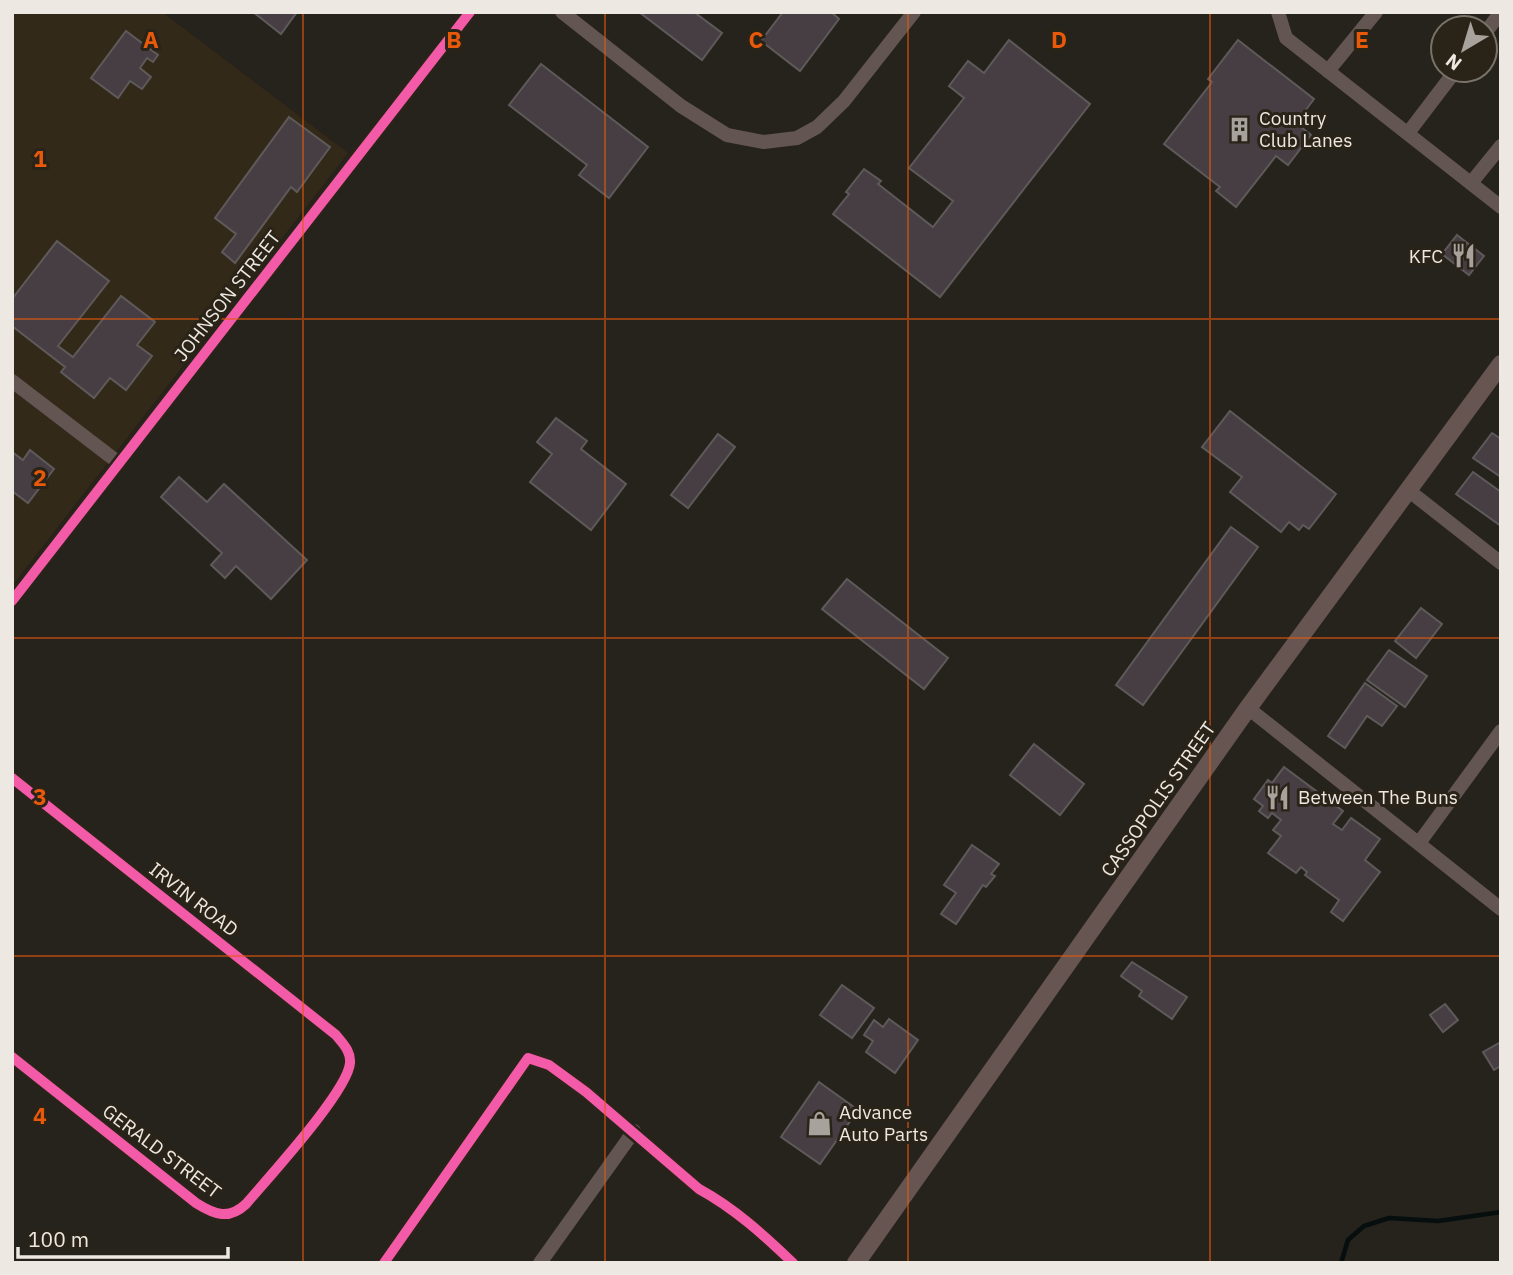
<svg xmlns="http://www.w3.org/2000/svg" width="1513" height="1275" font-family="'IBM Plex Sans',sans-serif">
<style>
.built{fill:#332919}
.lines{fill:none;stroke-linecap:round;stroke-linejoin:round}
.stream{stroke:#060e0e;stroke-width:4.5}
.building{fill:#473e43;stroke:#5e5a5a;stroke-width:2}
.minor{stroke:#635552;stroke-width:14}
.major{stroke:#675551;stroke-width:18}
.cycleway-casing{stroke:#2a2318;stroke-width:15}
.cycleway{stroke:#f35aa7;stroke-width:10}
.grid{fill:none;stroke:#e8590c;stroke-width:2;stroke-opacity:0.55}
.labels{text-anchor:middle;dominant-baseline:central;stroke-width:6;stroke-linejoin:round;paint-order:stroke}
.poi-label{font-size:19px;fill:#ede8e1;stroke:#2a2318;text-anchor:start}
.street-label{font-size:19px;fill:#ede8e1;stroke:#2a2318}
.grid-label{font-size:23px;text-anchor:middle;font-weight:bold;fill:#e8590c;stroke:#2a2318;stroke-width:6;stroke-linejoin:round;paint-order:stroke}
</style>
<rect width="100%" height="100%" fill="#26221c"/>
<!-- built -->
<path class="built" d="M 12,12 L 162,12 L 348,153 L 12,586 Z"/>
<g class="lines">
<!-- stream -->
<path class="stream" d="M 1341,1263 L 1348,1240 L 1364,1226 L 1389,1218 L 1438,1221 L 1501,1212"/>
</g>
<!-- building -->
<g class="building">
<path d="M 253,12 L 297,12 L 281,34 Z"/>
<path d="M 639,12 L 694,12 L 722,33 L 702,60 Z"/>
<path d="M 783,12 L 831,12 L 839,19 L 800,71 L 761,41 Z"/>
<path d="M 126,31 L 158,55 L 153,62 L 147,58 L 140,68 L 151,77 L 142,89 L 130,81 L 118,98 L 91,78 Z"/>
<path d="M 1009,40 L 1090,104 L 940,297 L 833,214 L 849,194 L 846,192 L 864,169 L 881,181 L 878,184 L 933,227 L 953,201 L 909,168 L 964,98 L 949,86 L 968,61 L 984,73 Z"/>
<path d="M 1238,40 L 1314,99 L 1296,123 L 1311,135 L 1288,165 L 1276,156 L 1236,207 L 1216,191 L 1220,187 L 1164,144 L 1212,82 L 1208,79 Z"/>
<path d="M 541,64 L 648,147 L 609,198 L 579,175 L 587,165 L 509,105 Z"/>
<path d="M 289,117 L 330,147 L 297,192 L 291,187 L 235,263 L 222,252 L 236,234 L 215,218 Z"/>
<path d="M 1457,235 L 1484,256 L 1469,275 L 1442,254 Z"/>
<path d="M 57,241 L 109,281 L 58,346 L 73,357 L 121,296 L 155,322 L 137,345 L 152,356 L 126,390 L 110,378 L 94,398 L 61,372 L 65,367 L 12,326 L 12,299 Z"/>
<path d="M 1230,411 L 1336,494 L 1309,529 L 1303,525 L 1299,530 L 1289,522 L 1281,532 L 1230,492 L 1242,477 L 1202,447 Z"/>
<path d="M 556,418 L 587,441 L 581,449 L 626,484 L 591,530 L 530,482 L 552,454 L 537,442 Z"/>
<path d="M 1492,433 L 1501,439 L 1501,477 L 1473,458 Z"/>
<path d="M 718,434 L 735,447 L 688,508 L 671,495 Z"/>
<path d="M 30,450 L 54,469 L 28,503 L 12,491 L 12,452 L 23,460 Z"/>
<path d="M 1473,472 L 1501,492 L 1501,526 L 1456,494 Z"/>
<path d="M 179,477 L 207,502 L 224,484 L 307,560 L 271,599 L 236,566 L 225,578 L 211,565 L 222,553 L 161,497 Z"/>
<path d="M 1231,527 L 1258,547 L 1143,705 L 1116,685 Z"/>
<path d="M 847,579 L 948,658 L 924,689 L 822,609 Z"/>
<path d="M 1421,608 L 1442,624 L 1416,658 L 1395,641 Z"/>
<path d="M 1389,650 L 1427,676 L 1405,707 L 1367,680 Z"/>
<path d="M 1365,683 L 1397,706 L 1382,726 L 1367,716 L 1345,748 L 1328,736 Z"/>
<path d="M 1034,744 L 1084,784 L 1060,815 L 1010,775 Z"/>
<path d="M 1284,767 L 1343,811 L 1333,824 L 1342,830 L 1351,818 L 1380,839 L 1365,860 L 1380,872 L 1343,921 L 1331,912 L 1339,900 L 1305,875 L 1307,872 L 1301,867 L 1296,873 L 1268,853 L 1281,836 L 1273,830 L 1281,820 L 1272,813 L 1268,818 L 1259,811 L 1263,806 L 1254,799 L 1268,780 L 1272,783 Z"/>
<path d="M 972,845 L 999,864 L 991,874 L 995,876 L 986,887 L 983,885 L 956,924 L 941,914 L 956,893 L 944,885 Z"/>
<path d="M 1132,962 L 1187,997 L 1172,1019 L 1139,996 L 1142,991 L 1121,976 Z"/>
<path d="M 842,985 L 874,1008 L 852,1038 L 820,1015 Z"/>
<path d="M 1445,1004 L 1458,1020 L 1443,1032 L 1430,1015 Z"/>
<path d="M 889,1019 L 918,1040 L 895,1073 L 866,1052 L 873,1041 L 864,1035 L 874,1020 L 883,1027 Z"/>
<path d="M 1501,1042 L 1501,1066 L 1494,1070 L 1483,1052 Z"/>
<path d="M 819,1082 L 858,1110 L 820,1164 L 781,1137 Z"/>
</g>
<g class="lines">
<!-- minor -->
<g class="minor">
<path d="M 562,12 L 681,106 L 727,135 L 764,142 L 797,138 L 817,127 L 844,101 L 914,12"/>
<path d="M 1278,12 L 1286,38 L 1501,207"/>
<path d="M 1485,33 L 1501,12"/>
<path d="M 1328,71 L 1376,12"/>
<path d="M 1408,133 L 1456,70"/>
<path d="M 1471,183 L 1501,146"/>
<path d="M 12,381 L 119,463"/>
<path d="M 1408,490 L 1501,563"/>
<path d="M 12,601 L 470,12"/>
<path d="M 1248,708 L 1501,909"/>
<path d="M 12,778 L 336,1035 C 343,1044 351,1051 350,1063 C 348,1091 268,1178 246,1204 C 229,1220 215,1215 196,1203 L 12,1057"/>
<path d="M 1419,843 L 1501,731"/>
<path d="M 384,1263 L 528,1058 L 549,1065 L 586,1092 L 699,1189 C 734,1208 764,1235 793,1263"/>
<path d="M 540,1263 L 634,1131"/>
</g>
<!-- major -->
<path class="major" d="M 856,1263 L 1248,708 L 1501,364"/>
<defs>
<g id="cycleway">
<path d="M 12,601 L 470,12"/>
<path d="M 12,778 L 336,1035 C 343,1044 351,1051 350,1063 C 348,1091 268,1178 246,1204 C 229,1220 215,1215 196,1203 L 12,1057"/>
<path d="M 384,1263 L 528,1058 L 549,1065 L 586,1092 L 699,1189 C 734,1208 764,1235 793,1263"/>
</g>
</defs>
<!-- cycleway casing -->
<use href="#cycleway" class="cycleway-casing"/>
<!-- cycleway -->
<use href="#cycleway" class="cycleway"/>
</g>
<!-- grid -->
<path class="grid" d="M 303,12 L 303,1263M 605,12 L 605,1263M 908,12 L 908,1263M 1210,12 L 1210,1263M 12,319 L 1501,319M 12,638 L 1501,638M 12,956 L 1501,956"/>
<!-- icons -->
<defs>
<symbol id="building-bare" viewBox="-9 -9 18 18"><path d="M-4-6H4V6H1V3H-1V6H-4ZM-2.5-4.3h1.7v1.8h-1.7ZM.8-4.3h1.7v1.8H.8ZM-2.5-1h1.7V.8h-1.7ZM.8-1h1.7V.8H.8Z" fill="#a7a39c" stroke="#2a2318" stroke-width="2.5" paint-order="stroke"/></symbol>
<symbol id="restaurant-bare" viewBox="-9 -9 18 18"><path d="M-5-6h1v4h1v-4h1v4h1v-4h1v5L-1.5 .5V6h-2V.5L-5-1ZM5-6V6H3V1.5H1.5Q1.5-4 5-6Z" fill="#a7a39c" stroke="#2a2318" stroke-width="2.5" paint-order="stroke"/></symbol>
<symbol id="shop-bare" viewBox="-9 -9 18 18"><path d="M-5-2.5h2.3a2.7 3.5 0 0 1 5.4 0H5L5.5 6h-11ZM-1.5-2.5h3a1.5 2.3 0 0 0-3 0Z" fill="#a7a39c" stroke="#2a2318" stroke-width="2.5" paint-order="stroke"/></symbol>
</defs>
<g fill-rule="evenodd">
<use href="#building-bare" x="1222" y="112" width="35" height="35"/>
<use href="#restaurant-bare" x="1446" y="238" width="35" height="35"/>
<use href="#restaurant-bare" x="1260" y="780" width="35" height="35"/>
<use href="#shop-bare" x="802" y="1106" width="35" height="35"/>
</g>
<g class="labels">
<!-- poi labels -->
<g class="poi-label">
<text x="1259" y="118">Country<tspan x="1259" dy="22">Club Lanes</tspan></text>
<text x="1443" y="256" text-anchor="end">KFC</text>
<text x="1298" y="797">Between The Buns</text>
<text x="839" y="1112">Advance<tspan x="839" dy="22">Auto Parts</tspan></text>
</g>
<!-- street labels -->
<g class="street-label">
<text transform="translate(227 296) rotate(-52)">JOHNSON STREET</text>
<text transform="translate(1158 799) rotate(-55)">CASSOPOLIS STREET</text>
<text transform="translate(194 899) rotate(38)">IRVIN ROAD</text>
<text transform="translate(162 1151) rotate(37)">GERALD STREET</text>
</g>
</g>
<g class="grid-label">
<text x="151" y="48">A</text>
<text x="454" y="48">B</text>
<text x="756" y="48">C</text>
<text x="1059" y="48">D</text>
<text x="1362" y="48">E</text>
<text x="40" y="167">1</text>
<text x="40" y="486">2</text>
<text x="40" y="805">3</text>
<text x="40" y="1124">4</text>
</g>
<!-- border -->
<rect width="1513" height="1275" fill="none" stroke="#ede8e1" stroke-width="28"/>
<!-- north arrow -->
<g transform="translate(1464 49) rotate(218)"><circle r="33" fill="#2a2318" stroke="#787268" stroke-width="2"/>
<path d="M0-5L12 26L0 18L-12 26Z" fill="#a7a39c"/>
<text y="-10" font-size="19" font-weight="bold" text-anchor="middle" fill="#ede8e1">N</text>
</g>
<!-- scale -->
<path d="M18 1247v10h210v-10" fill="none" stroke="#ede8e1" stroke-width="3.5"/>
<text x="28" y="1247" font-size="21" fill="#ede8e1" stroke="#2a2318" stroke-width="5" paint-order="stroke">100 m</text>
</svg>
